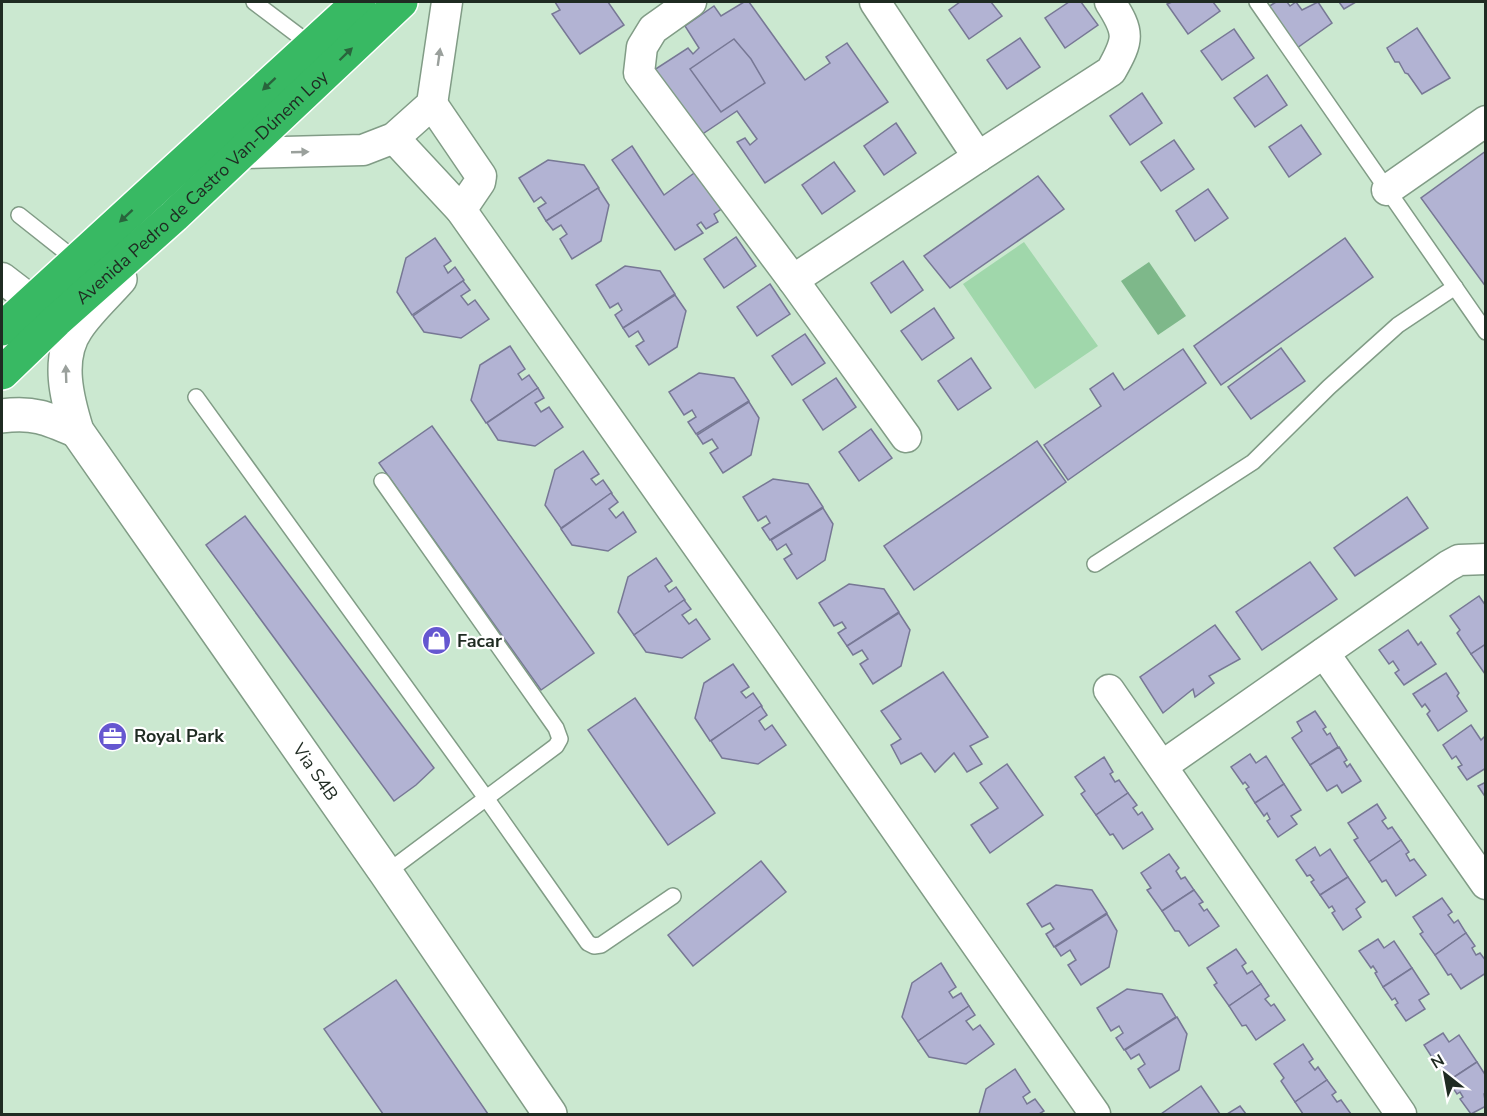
<svg xmlns="http://www.w3.org/2000/svg" width="1487" height="1116" font-family="'Nunito Sans',sans-serif">
<style>
.pitch{fill:#a0d7ab}
.water{fill:#7eb88a}
.building{fill:#b2b3d3;stroke:#777895;stroke-width:1.5}
.lines{fill:none;stroke-linecap:round;stroke-linejoin:round}
.lane-casing{stroke:#819c86;stroke-width:18}
.street-casing{stroke:#819c86;stroke-width:33}
.secondary-casing{stroke:#819c86;stroke-width:36}
.highway-casing{stroke:#fff;stroke-width:36}
.lane{stroke:#fff;stroke-width:15}
.street{stroke:#fff;stroke-width:30}
.secondary{stroke:#fff;stroke-width:33}
.highway{stroke:#38b963;stroke-width:33}
.oneway{fill:#29643c}
.oneway2{fill:#9aa09c}
.labels{text-anchor:middle;dominant-baseline:central;stroke-width:4.5;stroke-linejoin:round;paint-order:stroke}
.street-label{font-size:18px;fill:#1f2b22;stroke:#fff}
.poi-label{font-size:18px;font-weight:bold;fill:#1f2b22;stroke:#fff;text-anchor:start}
</style>
<rect width="100%" height="100%" fill="#cbe8d0"/>
<!-- pitch -->
<path class="pitch" d="M 1024,242 L 1098,346 L 1035,389 L 963,284 Z"/>
<!-- water -->
<path class="water" d="M 1149,262 L 1186,316 L 1158,335 L 1121,281 Z"/>
<!-- building -->
<g class="building">
<path d="M 555,2 L 608,2 L 624,25 L 580,54 L 552,14 L 560,10 Z"/>
<path d="M 744,2 L 749,2 L 805,80 L 830,63 L 826,57 L 847,43 L 888,102 L 765,183 L 737,142 L 745,138 L 750,145 L 757,139 L 737,111 L 698,137 L 651,72 L 688,48 L 693,54 L 699,48 L 685,26 L 714,6 L 721,16 Z"/>
<path d="M 960,2 L 991,2 L 1002,16 L 969,39 L 949,10 Z"/>
<path d="M 1069,2 L 1081,2 L 1098,25 L 1065,48 L 1045,18 Z"/>
<path d="M 1172,2 L 1213,2 L 1220,11 L 1188,34 L 1167,4 Z"/>
<path d="M 1276,2 L 1287,2 L 1290,6 L 1296,2 L 1302,10 L 1318,2 L 1332,23 L 1297,48 L 1268,7 Z"/>
<path d="M 1339,2 L 1356,2 L 1344,9 Z"/>
<path d="M 1417,28 L 1450,78 L 1422,94 L 1408,74 L 1405,73 L 1399,62 L 1395,62 L 1387,48 Z"/>
<path d="M 1234,29 L 1254,58 L 1222,80 L 1201,51 Z"/>
<path d="M 1020,38 L 1040,67 L 1007,89 L 987,60 Z"/>
<path d="M 734,39 L 751,59 L 765,83 L 721,112 L 690,69 Z"/>
<path d="M 1267,75 L 1287,105 L 1255,127 L 1234,98 Z"/>
<path d="M 1142,93 L 1162,123 L 1130,145 L 1110,116 Z"/>
<path d="M 896,123 L 916,153 L 884,175 L 864,146 Z"/>
<path d="M 1301,125 L 1321,154 L 1289,177 L 1269,147 Z"/>
<path d="M 1174,140 L 1194,169 L 1161,191 L 1141,162 Z"/>
<path d="M 632,146 L 664,195 L 697,171 L 723,208 L 714,214 L 718,222 L 706,229 L 701,222 L 697,225 L 703,233 L 675,250 L 612,160 Z"/>
<path d="M 1486,151 L 1486,287 L 1421,198 Z"/>
<path d="M 548,160 L 584,165 L 599,188 L 546,221 L 538,208 L 546,203 L 541,197 L 534,202 L 519,178 Z"/>
<path d="M 834,162 L 855,191 L 822,214 L 802,185 Z"/>
<path d="M 1038,176 L 1064,209 L 950,288 L 924,256 Z"/>
<path d="M 598,188 L 609,205 L 601,241 L 572,259 L 560,239 L 567,234 L 561,225 L 553,230 L 546,221 Z"/>
<path d="M 1208,189 L 1228,218 L 1195,241 L 1176,211 Z"/>
<path d="M 736,237 L 756,266 L 724,288 L 704,259 Z"/>
<path d="M 435,238 L 451,261 L 444,266 L 448,273 L 455,267 L 464,280 L 412,315 L 397,292 L 406,258 Z"/>
<path d="M 1345,238 L 1373,277 L 1221,385 L 1194,346 Z"/>
<path d="M 903,261 L 923,290 L 891,313 L 871,283 Z"/>
<path d="M 625,266 L 660,271 L 675,294 L 623,328 L 615,315 L 622,310 L 618,303 L 610,308 L 596,285 Z"/>
<path d="M 463,281 L 470,290 L 461,296 L 468,305 L 475,300 L 489,319 L 461,338 L 424,332 L 413,316 Z"/>
<path d="M 770,284 L 790,314 L 757,336 L 737,307 Z"/>
<path d="M 675,295 L 686,311 L 677,347 L 649,365 L 636,346 L 644,341 L 638,331 L 629,337 L 623,328 Z"/>
<path d="M 934,308 L 954,338 L 922,360 L 901,331 Z"/>
<path d="M 805,334 L 825,363 L 792,385 L 772,356 Z"/>
<path d="M 510,346 L 525,369 L 518,374 L 522,380 L 529,375 L 538,388 L 486,423 L 471,400 L 480,365 Z"/>
<path d="M 1281,348 L 1305,381 L 1251,419 L 1228,387 Z"/>
<path d="M 1183,349 L 1206,383 L 1068,480 L 1044,445 L 1101,406 L 1090,389 L 1113,373 L 1124,390 Z"/>
<path d="M 971,358 L 991,388 L 958,410 L 938,381 Z"/>
<path d="M 699,373 L 734,378 L 749,401 L 696,434 L 688,422 L 696,417 L 692,410 L 684,415 L 669,392 Z"/>
<path d="M 836,378 L 856,407 L 823,430 L 803,400 Z"/>
<path d="M 538,388 L 544,398 L 535,403 L 541,412 L 549,407 L 563,427 L 535,446 L 498,440 L 487,423 Z"/>
<path d="M 749,402 L 759,418 L 751,455 L 723,473 L 710,453 L 718,448 L 712,439 L 703,444 L 697,435 Z"/>
<path d="M 432,426 L 594,653 L 541,690 L 379,463 Z"/>
<path d="M 871,429 L 892,458 L 859,481 L 839,452 Z"/>
<path d="M 1037,441 L 1066,482 L 914,590 L 884,546 Z"/>
<path d="M 583,451 L 599,474 L 591,479 L 596,485 L 603,480 L 612,493 L 561,528 L 545,505 L 555,470 Z"/>
<path d="M 773,479 L 808,484 L 823,507 L 770,540 L 762,528 L 770,523 L 766,516 L 758,521 L 743,497 Z"/>
<path d="M 611,493 L 618,502 L 609,509 L 616,518 L 623,512 L 636,532 L 608,551 L 572,545 L 561,529 Z"/>
<path d="M 1407,497 L 1428,528 L 1355,576 L 1334,548 Z"/>
<path d="M 823,508 L 833,524 L 825,560 L 797,579 L 784,559 L 792,554 L 786,544 L 777,550 L 771,540 Z"/>
<path d="M 245,516 L 434,768 L 416,785 L 394,801 L 206,545 Z"/>
<path d="M 656,558 L 672,581 L 665,586 L 669,592 L 676,587 L 685,600 L 634,635 L 618,612 L 628,577 Z"/>
<path d="M 1310,562 L 1337,599 L 1262,650 L 1236,612 Z"/>
<path d="M 849,584 L 884,589 L 899,612 L 847,646 L 838,633 L 846,628 L 842,622 L 834,626 L 819,603 Z"/>
<path d="M 1479,596 L 1486,606 L 1486,644 L 1471,654 L 1457,633 L 1460,630 L 1450,616 Z"/>
<path d="M 684,600 L 691,609 L 682,615 L 689,624 L 696,619 L 710,639 L 682,658 L 646,652 L 634,635 Z"/>
<path d="M 899,613 L 910,630 L 901,666 L 873,684 L 860,664 L 868,659 L 862,650 L 853,655 L 847,646 Z"/>
<path d="M 1215,625 L 1240,659 L 1209,676 L 1214,683 L 1195,697 L 1193,689 L 1163,713 L 1140,677 Z"/>
<path d="M 1408,630 L 1418,645 L 1421,642 L 1436,664 L 1404,685 L 1395,673 L 1399,670 L 1393,661 L 1389,664 L 1379,650 Z"/>
<path d="M 1486,644 L 1486,674 L 1485,674 L 1471,654 Z"/>
<path d="M 733,664 L 749,687 L 741,692 L 746,698 L 753,693 L 762,706 L 710,741 L 695,718 L 704,683 Z"/>
<path d="M 943,672 L 988,737 L 970,746 L 982,764 L 967,772 L 954,753 L 935,772 L 921,753 L 901,764 L 891,745 L 901,739 L 881,711 Z"/>
<path d="M 1446,673 L 1459,693 L 1457,696 L 1467,711 L 1438,731 L 1427,714 L 1430,711 L 1425,704 L 1422,707 L 1413,694 Z"/>
<path d="M 635,698 L 715,813 L 668,845 L 588,730 Z"/>
<path d="M 761,706 L 767,715 L 759,721 L 765,730 L 772,725 L 786,745 L 758,764 L 722,758 L 711,741 Z"/>
<path d="M 1315,711 L 1326,727 L 1323,729 L 1327,735 L 1330,733 L 1338,747 L 1310,765 L 1292,738 L 1302,731 L 1297,722 Z"/>
<path d="M 1471,725 L 1481,740 L 1484,737 L 1486,739 L 1486,768 L 1467,780 L 1458,767 L 1462,765 L 1456,756 L 1452,759 L 1443,745 Z"/>
<path d="M 1339,747 L 1347,760 L 1344,762 L 1347,767 L 1350,764 L 1361,781 L 1342,793 L 1337,785 L 1327,791 L 1310,765 Z"/>
<path d="M 1250,754 L 1256,763 L 1266,756 L 1284,784 L 1255,803 L 1246,789 L 1249,787 L 1245,782 L 1243,784 L 1231,767 Z"/>
<path d="M 1104,757 L 1113,772 L 1110,774 L 1115,782 L 1119,780 L 1128,793 L 1096,815 L 1081,794 L 1085,791 L 1075,777 Z"/>
<path d="M 1007,764 L 1043,815 L 990,853 L 971,825 L 998,808 L 980,783 Z"/>
<path d="M 1486,782 L 1486,798 L 1478,786 Z"/>
<path d="M 1284,784 L 1301,810 L 1291,816 L 1297,824 L 1278,837 L 1267,821 L 1270,819 L 1267,813 L 1264,816 L 1255,803 Z"/>
<path d="M 1128,793 L 1137,805 L 1133,808 L 1138,815 L 1142,812 L 1153,829 L 1123,849 L 1113,834 L 1110,835 L 1096,815 Z"/>
<path d="M 1377,804 L 1386,818 L 1382,821 L 1388,829 L 1392,827 L 1401,840 L 1369,862 L 1354,840 L 1358,838 L 1348,823 Z"/>
<path d="M 1401,840 L 1409,852 L 1406,854 L 1410,861 L 1414,859 L 1426,875 L 1396,896 L 1386,880 L 1382,882 L 1369,862 Z"/>
<path d="M 1315,847 L 1320,856 L 1330,849 L 1348,877 L 1320,895 L 1311,882 L 1314,880 L 1310,875 L 1307,876 L 1296,860 Z"/>
<path d="M 1169,854 L 1179,868 L 1176,871 L 1181,879 L 1185,877 L 1194,890 L 1162,911 L 1147,890 L 1151,888 L 1141,873 Z"/>
<path d="M 761,861 L 786,892 L 693,966 L 668,935 Z"/>
<path d="M 1348,877 L 1365,902 L 1356,909 L 1361,917 L 1343,930 L 1332,913 L 1335,911 L 1332,906 L 1329,908 L 1320,895 Z"/>
<path d="M 1056,885 L 1092,890 L 1107,913 L 1054,947 L 1046,934 L 1054,929 L 1050,923 L 1042,927 L 1027,904 Z"/>
<path d="M 1194,890 L 1203,902 L 1199,904 L 1204,911 L 1207,909 L 1219,926 L 1189,946 L 1179,931 L 1175,931 L 1162,911 Z"/>
<path d="M 1442,898 L 1452,912 L 1448,915 L 1454,923 L 1458,920 L 1466,933 L 1435,955 L 1420,934 L 1423,932 L 1413,917 Z"/>
<path d="M 1107,914 L 1117,931 L 1109,967 L 1081,985 L 1068,965 L 1076,960 L 1070,950 L 1061,956 L 1055,947 Z"/>
<path d="M 1466,933 L 1475,946 L 1472,948 L 1476,955 L 1480,953 L 1486,961 L 1486,973 L 1461,989 L 1451,974 L 1448,975 L 1435,955 Z"/>
<path d="M 1378,939 L 1384,948 L 1394,941 L 1412,968 L 1383,987 L 1375,973 L 1377,972 L 1373,966 L 1371,968 L 1359,951 Z"/>
<path d="M 1236,949 L 1246,963 L 1242,966 L 1247,974 L 1252,971 L 1261,984 L 1229,1006 L 1214,985 L 1217,983 L 1207,968 Z"/>
<path d="M 941,963 L 956,987 L 949,992 L 953,998 L 961,993 L 969,1006 L 918,1041 L 902,1017 L 912,983 Z"/>
<path d="M 1412,968 L 1429,994 L 1419,1000 L 1425,1009 L 1406,1021 L 1395,1005 L 1398,1003 L 1395,998 L 1392,1000 L 1383,987 Z"/>
<path d="M 396,980 L 488,1114 L 383,1114 L 324,1029 Z"/>
<path d="M 1261,984 L 1269,996 L 1265,999 L 1271,1006 L 1274,1004 L 1285,1020 L 1256,1040 L 1246,1025 L 1242,1026 L 1229,1006 Z"/>
<path d="M 1127,989 L 1162,994 L 1176,1017 L 1124,1050 L 1116,1038 L 1123,1033 L 1119,1026 L 1111,1031 L 1097,1008 Z"/>
<path d="M 969,1006 L 975,1015 L 966,1021 L 973,1030 L 980,1025 L 994,1044 L 966,1064 L 929,1057 L 918,1041 Z"/>
<path d="M 1177,1017 L 1187,1034 L 1179,1070 L 1150,1088 L 1138,1069 L 1145,1064 L 1139,1054 L 1131,1059 L 1125,1050 Z"/>
<path d="M 1443,1033 L 1449,1042 L 1459,1035 L 1477,1062 L 1448,1081 L 1439,1067 L 1442,1066 L 1439,1060 L 1435,1062 L 1424,1045 Z"/>
<path d="M 1303,1044 L 1313,1059 L 1309,1062 L 1315,1070 L 1318,1067 L 1327,1080 L 1295,1102 L 1281,1081 L 1284,1078 L 1274,1064 Z"/>
<path d="M 1477,1062 L 1486,1076 L 1486,1093 L 1484,1094 L 1486,1106 L 1471,1114 L 1460,1099 L 1463,1097 L 1460,1092 L 1457,1094 L 1448,1081 Z"/>
<path d="M 1015,1069 L 1030,1092 L 1023,1097 L 1027,1104 L 1035,1099 L 1044,1111 L 1039,1114 L 979,1114 L 986,1089 Z"/>
<path d="M 1327,1080 L 1336,1092 L 1332,1095 L 1337,1102 L 1341,1100 L 1351,1114 L 1303,1114 L 1295,1102 Z"/>
<path d="M 1201,1086 L 1220,1114 L 1161,1114 Z"/>
<path d="M 1240,1106 L 1246,1114 L 1227,1114 Z"/>
</g>
<g class="lines">
<defs>
<g id="lane">
<path d="M 254,2 L 311,45"/>
<path d="M 1257,2 L 1486,332"/>
<path d="M 19,215 L 77,261"/>
<path d="M 196,397 L 486,798 L 588,943 L 594,946 L 601,945 L 673,896"/>
<path d="M 382,481 L 556,728 L 560,739 L 556,746 L 386,873"/>
<path d="M 1095,564 L 1253,462 L 1329,387 L 1398,325 L 1455,287"/>
</g>
<g id="street">
<path d="M 691,2 L 653,29 L 642,47 L 639,73 L 793,280 L 906,437"/>
<path d="M 875,2 L 978,157"/>
<path d="M 432,104 L 481,176 L 480,182 L 461,210"/>
<path d="M 394,138 L 461,210 L 764,640 L 1095,1114"/>
<path d="M 242,153 L 363,150 L 394,138 L 432,104 L 447,2"/>
<path d="M 1387,190 L 1486,121"/>
<path d="M 2,278 L 32,301"/>
<path d="M 793,280 L 978,157 L 1111,71 C 1129,39 1130,33 1110,2"/>
<path d="M 1324,653 L 1486,884"/>
<path d="M 1109,690 L 1401,1114"/>
<path d="M 1162,766 L 1448,566 L 1459,560 L 1486,559"/>
</g>
<g id="secondary">
<path id="s1" d="M 120,279 C 106,295 89,310 77,328 C 56,358 67,399 77,431 L 386,873 L 550,1114"/>
<path d="M 2,416 C 34,412 47,418 77,431"/>
</g>
<g id="highway">
<path d="M 2,329 L 359,2"/>
<path id="s2" d="M 2,373 L 56,321 L 174,216 L 401,2"/>
</g>
</defs>
<!-- lane casing -->
<use href="#lane" class="lane-casing"/>
<!-- street casing -->
<use href="#street" class="street-casing"/>
<!-- secondary casing -->
<use href="#secondary" class="secondary-casing"/>
<!-- highway casing -->
<use href="#highway" class="highway-casing"/>
<!-- lane -->
<use href="#lane" class="lane"/>
<!-- street -->
<use href="#street" class="street"/>
<!-- secondary -->
<use href="#secondary" class="secondary"/>
<!-- highway -->
<use href="#highway" class="highway"/>
</g>
<!-- one-way arrows -->
<defs><path id="oneway-solid" d="M-6-.8H1V-3.2L6.5 0L1 3.2V.8H-6Z" transform="scale(1.5)"/></defs>
<g class="oneway">
<use href="#oneway-solid" transform="translate(346 54) rotate(-44)"/>
<use href="#oneway-solid" transform="translate(269 84) rotate(137)"/>
<use href="#oneway-solid" transform="translate(126 216) rotate(137)"/>
</g>
<g class="oneway2">
<use href="#oneway-solid" transform="translate(439 57) rotate(-82)"/>
<use href="#oneway-solid" transform="translate(300 152) rotate(-2)"/>
<use href="#oneway-solid" transform="translate(66 374) rotate(-92)"/>
</g>
<!-- icons -->
<defs>
<symbol id="shop-disc" viewBox="-11 -11 22 22"><circle r="9.5" fill="#6557d0" stroke="#fff"/><path d="M-5-2.5h2.3a2.7 3.5 0 0 1 5.4 0H5L5.5 6h-11ZM-1.5-2.5h3a1.5 2.3 0 0 0-3 0Z" fill="#fff"/></symbol>
<symbol id="office-disc" viewBox="-11 -11 22 22"><circle r="9.5" fill="#6557d0" stroke="#fff"/><path d="M-6-3h4V-5.5h4V-3h4V5H-6ZM-1-4.5V-3h2v-1.5ZM-6 0V1H6V0Z" fill="#fff"/></symbol>
</defs>
<g fill-rule="evenodd">
<use href="#shop-disc" x="420" y="624" width="33" height="33"/>
<use href="#office-disc" x="96" y="720" width="33" height="33"/>
</g>
<g class="labels">
<!-- street labels -->
<g class="street-label">
<text stroke="none"><textPath href="#s2" startOffset="273">Avenida Pedro de Castro Van-Dúnem Loy</textPath></text>
<text stroke="none"><textPath href="#s1" startOffset="588">Via S4B</textPath></text>
</g>
<!-- poi labels -->
<g class="poi-label">
<text x="457" y="641">Facar</text>
<text x="134" y="736">Royal Park</text>
</g>
</g>
<!-- border -->
<rect width="1487" height="1116" fill="none" stroke="#1f2b22" stroke-width="6"/>
<!-- north arrow -->
<g transform="translate(1445 1074) rotate(329)" stroke="#ffffff" stroke-width="4.5" paint-order="stroke">
<path d="M0-4.5L10 22L0 15L-10 22Z" fill="#1f2b22"/>
<text y="-9" font-size="16" font-weight="bold" text-anchor="middle" fill="#1f2b22">N</text>
</g>
</svg>
